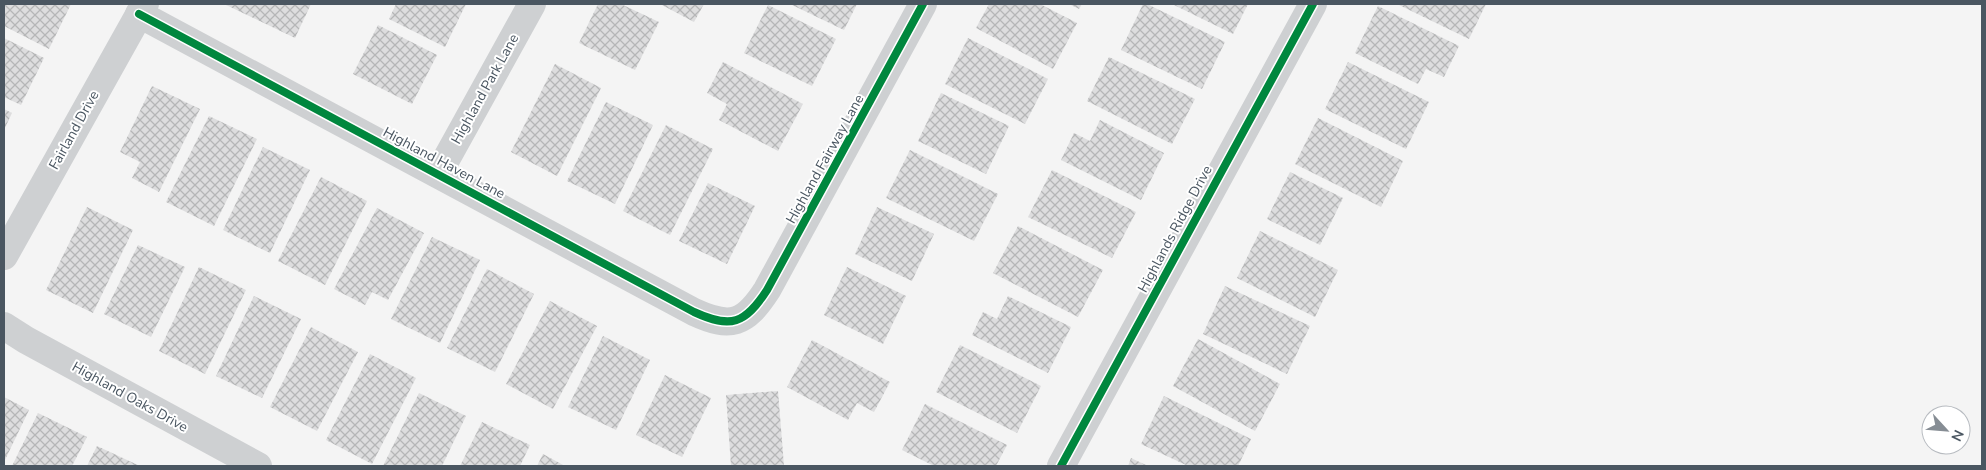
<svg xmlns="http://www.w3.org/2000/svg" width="1986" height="470" font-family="'Nunito Sans',sans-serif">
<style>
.building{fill:url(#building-cross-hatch)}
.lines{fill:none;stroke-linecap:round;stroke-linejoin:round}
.minor{stroke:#ced0d2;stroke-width:28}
.cycleway-casing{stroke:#fff;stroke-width:11}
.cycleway{stroke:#00873e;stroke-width:8}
.labels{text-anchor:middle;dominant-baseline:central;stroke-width:4;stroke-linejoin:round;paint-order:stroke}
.street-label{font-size:14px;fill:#4a5661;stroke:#fff}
</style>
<defs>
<pattern id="building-cross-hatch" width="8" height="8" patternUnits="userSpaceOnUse" patternTransform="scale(1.25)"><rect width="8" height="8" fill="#ddddde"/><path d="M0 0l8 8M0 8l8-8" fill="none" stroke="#b5b6b7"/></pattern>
</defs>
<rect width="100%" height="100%" fill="#f4f4f4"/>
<!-- building -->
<g class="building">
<path d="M 4,4 L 71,4 L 49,49 L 4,26 Z"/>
<path d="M 224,4 L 311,4 L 295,38 Z"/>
<path d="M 396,4 L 466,4 L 445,47 L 389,19 Z"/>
<path d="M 598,4 L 621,4 L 659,22 L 635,70 L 579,43 Z"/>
<path d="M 660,4 L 704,4 L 694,22 Z"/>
<path d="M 790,4 L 857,4 L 844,30 Z"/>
<path d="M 989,4 L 1040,4 L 1077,23 L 1053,69 L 976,28 Z"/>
<path d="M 1069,4 L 1082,4 L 1079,9 Z"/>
<path d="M 1143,4 L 1147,4 L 1225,42 L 1202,89 L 1121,50 Z"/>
<path d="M 1172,4 L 1248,4 L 1233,34 Z"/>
<path d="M 1397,4 L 1486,4 L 1469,39 Z"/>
<path d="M 768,5 L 836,39 L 812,86 L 744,53 Z"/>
<path d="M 1378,6 L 1459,46 L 1444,77 L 1426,69 L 1418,84 L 1355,53 Z"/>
<path d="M 378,25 L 437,55 L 412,104 L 353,74 Z"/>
<path d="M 4,38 L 44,58 L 21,105 L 4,97 Z"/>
<path d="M 968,38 L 1048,79 L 1025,124 L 945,84 Z"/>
<path d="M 1109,57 L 1195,99 L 1172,144 L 1087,101 Z"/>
<path d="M 723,62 L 803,104 L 778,151 L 719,120 L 727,104 L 707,93 Z"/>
<path d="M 1348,62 L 1429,102 L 1406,149 L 1325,109 Z"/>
<path d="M 555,64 L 601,88 L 557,176 L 511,152 Z"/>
<path d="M 152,86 L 200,109 L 159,192 L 132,178 L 140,162 L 120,152 Z"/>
<path d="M 941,93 L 1009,126 L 986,174 L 918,141 Z"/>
<path d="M 606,102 L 653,125 L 615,204 L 567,181 Z"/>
<path d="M 4,109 L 12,113 L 4,130 Z"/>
<path d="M 209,116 L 257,139 L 214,226 L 166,202 Z"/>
<path d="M 1318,118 L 1403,161 L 1381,207 L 1295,164 Z"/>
<path d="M 1100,120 L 1164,153 L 1141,200 L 1061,160 L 1074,133 L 1090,141 Z"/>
<path d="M 666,125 L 713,149 L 670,235 L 623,211 Z"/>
<path d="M 263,147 L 310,170 L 270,253 L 223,230 Z"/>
<path d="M 910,150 L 998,194 L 974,241 L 886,198 Z"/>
<path d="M 1052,170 L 1136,212 L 1112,258 L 1028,217 Z"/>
<path d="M 1290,172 L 1343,198 L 1320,245 L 1267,219 Z"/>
<path d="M 321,177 L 367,201 L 325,285 L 278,261 Z"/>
<path d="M 708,183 L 755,206 L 727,264 L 679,241 Z"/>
<path d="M 87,207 L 133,230 L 93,313 L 46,290 Z"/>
<path d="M 877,207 L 934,234 L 912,281 L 855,254 Z"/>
<path d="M 377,208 L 424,233 L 388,300 L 372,292 L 365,305 L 334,289 Z"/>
<path d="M 1018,226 L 1103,270 L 1078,317 L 993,273 Z"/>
<path d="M 1260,231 L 1338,270 L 1315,317 L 1237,278 Z"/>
<path d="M 432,237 L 480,260 L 440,343 L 391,319 Z"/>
<path d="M 138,245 L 185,267 L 151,337 L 104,314 Z"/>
<path d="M 199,267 L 246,290 L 205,374 L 159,351 Z"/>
<path d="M 847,267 L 906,296 L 883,344 L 824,315 Z"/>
<path d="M 487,269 L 534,294 L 495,372 L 447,348 Z"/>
<path d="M 1225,286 L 1310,326 L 1287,374 L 1203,334 Z"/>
<path d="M 254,296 L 301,319 L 262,398 L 216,376 Z"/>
<path d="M 1008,296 L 1071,327 L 1048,373 L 972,335 L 983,312 L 997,319 Z"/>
<path d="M 550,301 L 597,326 L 553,409 L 506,384 Z"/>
<path d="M 311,327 L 358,352 L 317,431 L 270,407 Z"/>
<path d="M 603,336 L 650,360 L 616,430 L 568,407 Z"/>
<path d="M 1198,339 L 1280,384 L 1255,431 L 1173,386 Z"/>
<path d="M 812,340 L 890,382 L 874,412 L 857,403 L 848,420 L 787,387 Z"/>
<path d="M 960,345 L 1041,386 L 1017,433 L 936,392 Z"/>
<path d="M 370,354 L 416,378 L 372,464 L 326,440 Z"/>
<path d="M 665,375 L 711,398 L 682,457 L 636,435 Z"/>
<path d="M 778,391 L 784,466 L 731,466 L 726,395 Z"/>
<path d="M 419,393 L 466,416 L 442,466 L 383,466 Z"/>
<path d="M 1164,396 L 1251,439 L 1238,466 L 1188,466 L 1141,444 Z"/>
<path d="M 4,397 L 29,410 L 4,462 Z"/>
<path d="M 925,404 L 1007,445 L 996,466 L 934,466 L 902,450 Z"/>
<path d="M 38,413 L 87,437 L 72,466 L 12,466 Z"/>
<path d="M 482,422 L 530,445 L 520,466 L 460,466 Z"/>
<path d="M 97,446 L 140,466 L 87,466 Z"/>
<path d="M 543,454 L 565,466 L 537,466 Z"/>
<path d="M 1131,458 L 1148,466 L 1128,466 Z"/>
</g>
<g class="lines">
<!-- minor -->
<g class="minor">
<path d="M 139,14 L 694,312 C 731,329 745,324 767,290 L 923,4"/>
<path d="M 438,174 L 532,4"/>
<path d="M 4,256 L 145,4"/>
<path d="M 4,326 L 26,340 L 258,466"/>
<path d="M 1061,466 L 1313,4"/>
</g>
<defs>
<g id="cycleway">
<path d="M 139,14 L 694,312 C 731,329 745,324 767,290 L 923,4"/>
<path d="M 1061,466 L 1313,4"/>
</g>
</defs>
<!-- cycleway casing -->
<use href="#cycleway" class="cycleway-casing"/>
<!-- cycleway -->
<use href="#cycleway" class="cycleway"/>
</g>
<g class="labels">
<!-- street labels -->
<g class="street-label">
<text transform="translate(485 89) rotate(-61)">Highland Park Lane</text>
<text transform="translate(74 130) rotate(-61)">Fairland Drive</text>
<text transform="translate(825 159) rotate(-61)">Highland Fairway Lane</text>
<text transform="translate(444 163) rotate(28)">Highland Haven Lane</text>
<text transform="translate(1175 229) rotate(-62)">Highlands Ridge Drive</text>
<text transform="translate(130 397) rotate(29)">Highland Oaks Drive</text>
</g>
</g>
<!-- border -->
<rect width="1986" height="470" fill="none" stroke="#4a5661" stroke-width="10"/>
<!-- north arrow -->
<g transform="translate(1946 430) rotate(116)"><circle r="24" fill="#ffffff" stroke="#b7bbc0"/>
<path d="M0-4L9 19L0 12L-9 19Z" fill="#868d94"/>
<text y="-8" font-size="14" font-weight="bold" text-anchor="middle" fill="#4a5661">N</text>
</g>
</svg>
